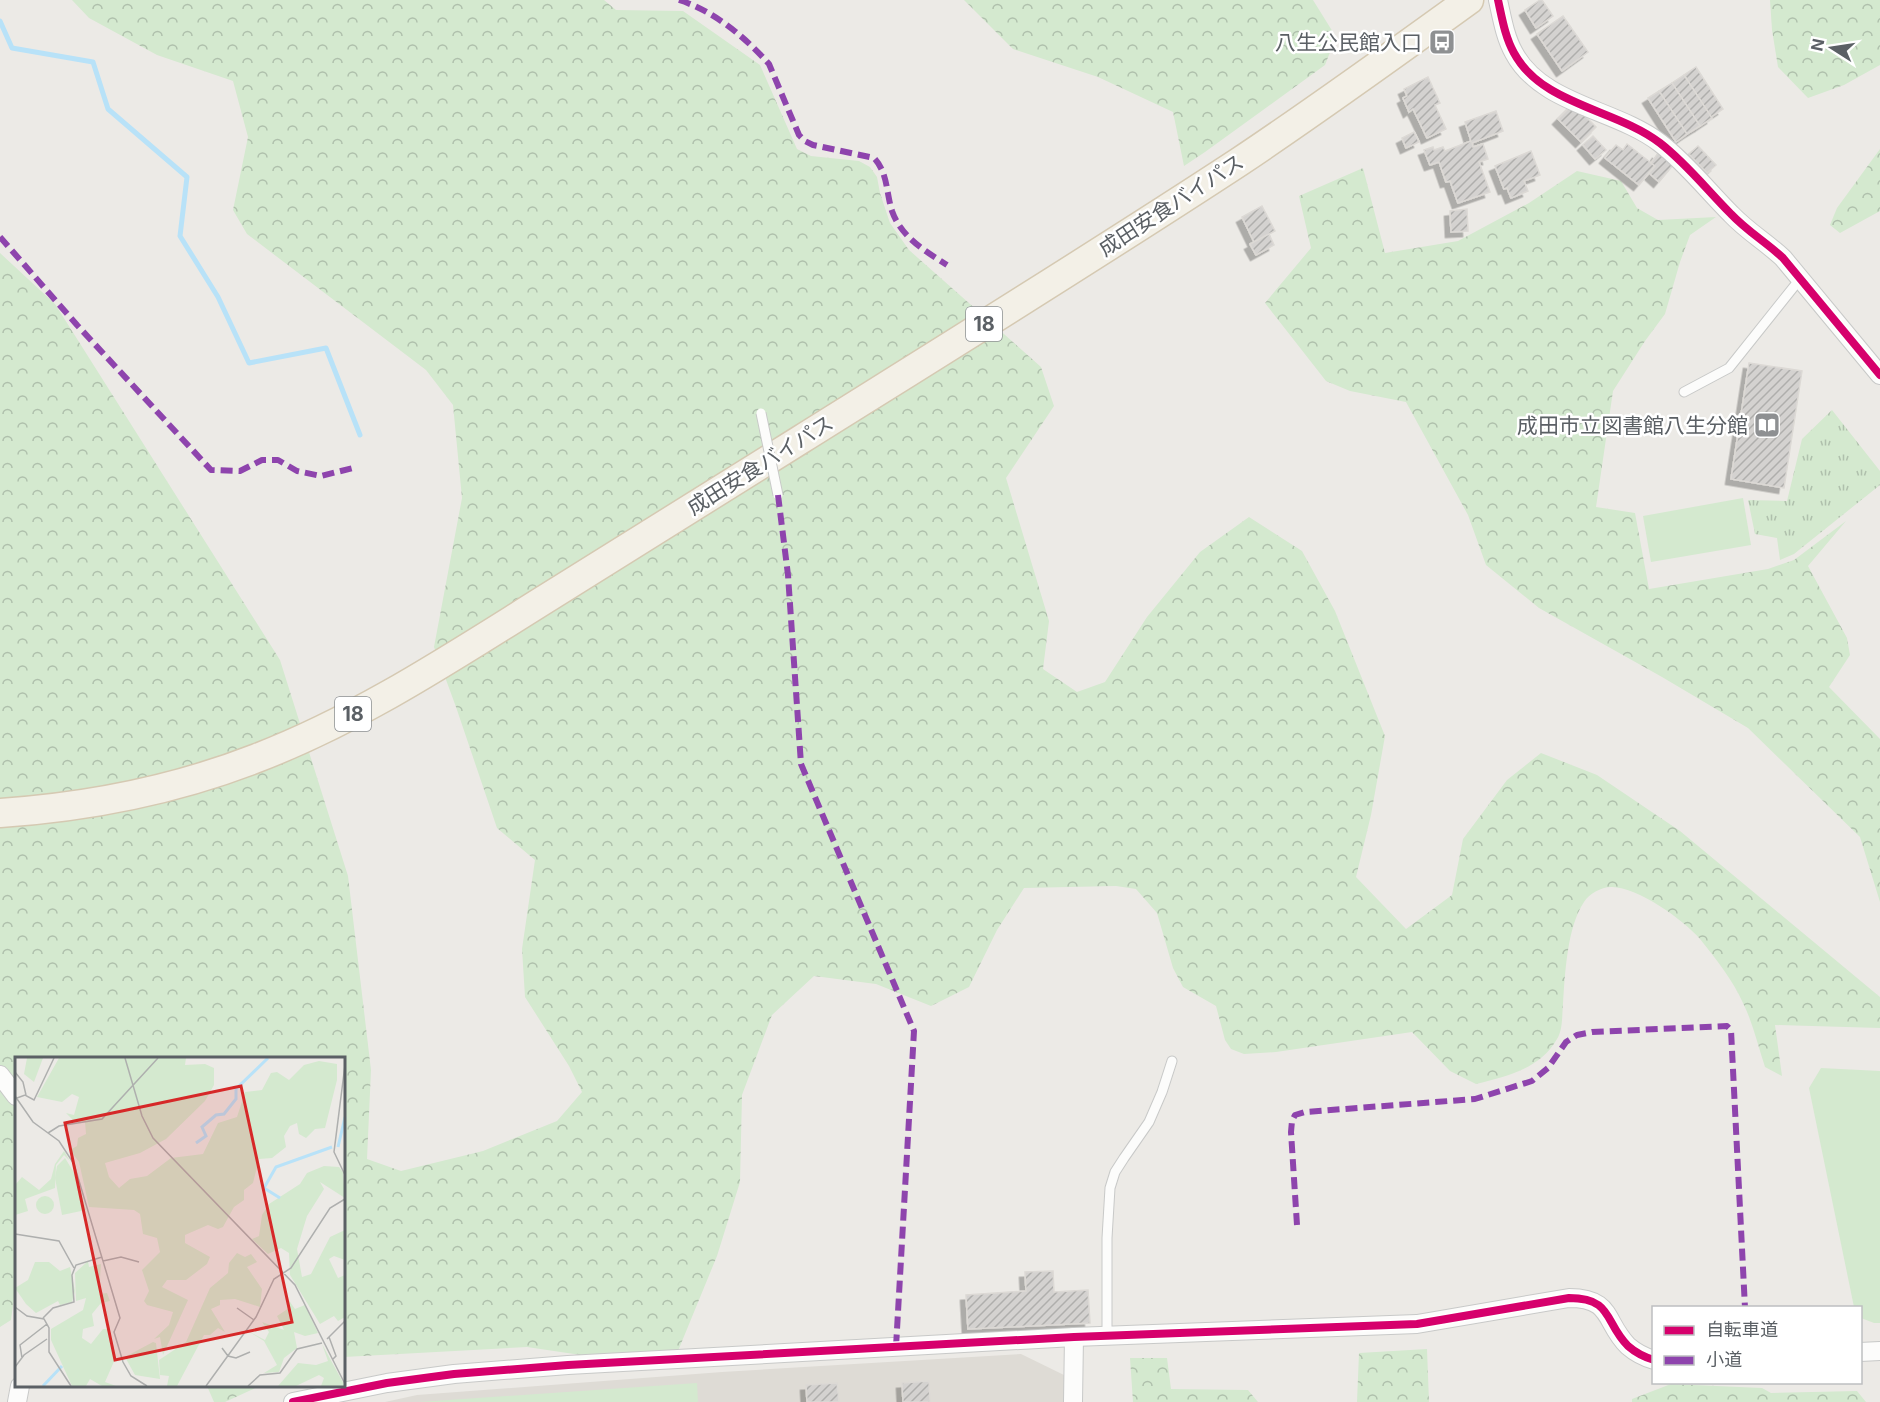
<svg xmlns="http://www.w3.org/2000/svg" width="1880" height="1402" font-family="Inter,'Noto Sans JP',sans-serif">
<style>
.education{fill:#dedbd5}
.grass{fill:url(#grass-tufts)}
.forest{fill:url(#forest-crowns)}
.pitch{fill:#d4e9cf}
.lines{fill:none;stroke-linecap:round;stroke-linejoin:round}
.stream{stroke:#b8e2f8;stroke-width:5}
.building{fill:url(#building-hatch);stroke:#dcd9d5;stroke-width:1.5;filter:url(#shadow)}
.lane-casing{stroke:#c8c9c8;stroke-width:11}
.street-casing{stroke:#c8c9c8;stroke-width:20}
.primary-casing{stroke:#d5c9b2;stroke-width:31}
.lane{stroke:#fcfcfb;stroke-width:9}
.street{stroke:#fcfcfb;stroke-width:18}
.primary{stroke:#f3f0e7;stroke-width:28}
.lane-bridge-casing{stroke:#c8c9c8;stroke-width:11;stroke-linecap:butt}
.lane-bridge{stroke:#fcfcfb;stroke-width:9}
.quiet{stroke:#8e44ad;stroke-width:6;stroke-dasharray:12 6;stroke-linecap:butt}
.cycleway-casing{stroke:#fff;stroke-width:11}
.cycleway{stroke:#d6006c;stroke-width:8}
.labels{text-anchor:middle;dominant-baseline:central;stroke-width:5;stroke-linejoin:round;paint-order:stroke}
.shield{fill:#fff;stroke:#8c9093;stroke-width:1.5}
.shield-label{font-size:20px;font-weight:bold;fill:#5b6065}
.poi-label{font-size:21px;fill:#5b6065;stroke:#fff;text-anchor:end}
.street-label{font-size:21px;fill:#5b6065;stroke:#fff}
.inset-river{fill:none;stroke:#b8e2f8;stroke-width:3}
.inset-road{fill:none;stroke:#aeafae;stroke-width:1.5}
.view{fill:#d62828;fill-opacity:0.15;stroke:#d62828;stroke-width:3}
.inset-edge{fill:none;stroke:#5b6065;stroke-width:3}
</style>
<defs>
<pattern id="grass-tufts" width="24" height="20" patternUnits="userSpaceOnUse" patternTransform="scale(1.5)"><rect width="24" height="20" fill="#d4e9cf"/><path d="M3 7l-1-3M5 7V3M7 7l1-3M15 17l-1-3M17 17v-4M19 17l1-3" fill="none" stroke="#afc0ac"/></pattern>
<pattern id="forest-crowns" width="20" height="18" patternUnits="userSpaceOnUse" patternTransform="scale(1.5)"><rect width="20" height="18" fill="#d4e9cf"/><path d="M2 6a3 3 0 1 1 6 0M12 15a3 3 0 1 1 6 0" fill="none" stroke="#afc0ac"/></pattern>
<pattern id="building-hatch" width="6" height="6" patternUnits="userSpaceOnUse" patternTransform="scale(1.5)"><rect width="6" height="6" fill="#d4d2d0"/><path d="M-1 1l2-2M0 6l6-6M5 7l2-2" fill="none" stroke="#afaeac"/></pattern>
<filter id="shadow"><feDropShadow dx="-5.5" dy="5.5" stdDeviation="0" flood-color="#0004"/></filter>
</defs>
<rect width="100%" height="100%" fill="#eceae6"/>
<!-- education -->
<path class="education" d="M 1021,1354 L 1064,1375 L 1064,1402 L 385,1402 L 417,1395 L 722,1372 Z"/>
<!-- grass -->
<path class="grass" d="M 1832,410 L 1880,471 L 1880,485 L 1794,554 L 1780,560 L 1777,538 L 1755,534 L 1748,500 L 1787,501 L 1802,439 Z"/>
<!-- forest -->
<g class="forest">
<path d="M 72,0 L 604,0 L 616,10 L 683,11 L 760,65 L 797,149 L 811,156 L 859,161 L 870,167 L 877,177 L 880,193 L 890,223 L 909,250 L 1041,367 L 1054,406 L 1006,478 L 1049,621 L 1043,669 L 1077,692 L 1105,682 L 1147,617 L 1200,552 L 1249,517 L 1302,551 L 1335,611 L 1385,736 L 1371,815 L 1356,877 L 1406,929 L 1452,895 L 1463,839 L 1507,780 L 1541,753 L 1597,775 L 1680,831 L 1880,997 L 1880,1028 L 1775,1025 L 1782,1076 L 1765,1067 C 1758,1046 1753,1023 1743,1003 C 1733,980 1715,958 1700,939 C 1684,920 1636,886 1611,887 C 1601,887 1589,894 1584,902 C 1567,927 1565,974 1563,1004 C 1562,1014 1563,1030 1557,1039 C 1540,1069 1507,1076 1476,1084 L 1450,1071 L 1412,1032 L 1276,1052 L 1244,1054 L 1231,1049 L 1225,1040 L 1216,1006 L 1183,987 L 1173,968 L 1157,913 L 1136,889 L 1116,886 L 1024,888 L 997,930 L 969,987 L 931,1006 L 876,984 L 814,976 L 772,1015 L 742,1095 L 740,1182 L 717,1256 L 678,1351 L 621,1361 L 527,1347 L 344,1357 L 344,1058 L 16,1058 L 16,1283 L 11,1320 L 0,1327 L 0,253 L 55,304 L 280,660 L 348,876 L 371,1070 L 367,1159 L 401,1171 L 483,1151 L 557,1121 L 582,1092 L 569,1066 L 525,997 L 522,949 L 535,860 L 497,828 L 456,707 L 434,647 L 462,498 L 453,405 L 426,370 L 247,234 L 233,210 L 248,137 L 233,81 L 157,55 L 89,18 Z"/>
<path d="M 964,0 L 1313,0 L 1336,37 L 1325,65 L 1205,152 L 1184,166 L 1173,112 L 1098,77 L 1013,49 Z"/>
<path d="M 1770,0 L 1880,0 L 1880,65 L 1844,85 L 1808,98 L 1778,67 L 1772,30 Z"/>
<path d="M 1880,149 L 1880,211 L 1840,233 L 1830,225 L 1837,208 Z"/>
<path d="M 1363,168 L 1385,253 L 1458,241 L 1529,203 L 1577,171 L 1621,181 L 1637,208 L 1658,220 L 1716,217 L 1690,235 L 1680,262 L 1665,314 L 1645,341 L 1613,391 L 1596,507 L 1635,513 L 1649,589 L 1768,569 L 1794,560 L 1846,521 L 1808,566 L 1847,638 L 1850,655 L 1829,687 L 1880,739 L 1880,902 L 1860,837 L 1748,728 L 1662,677 L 1539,608 L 1486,565 L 1468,515 L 1406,402 L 1350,391 L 1326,381 L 1265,303 L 1311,248 L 1299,196 Z"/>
<path d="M 1427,1349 L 1429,1402 L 1357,1402 L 1359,1353 Z"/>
<path d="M 1130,1358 L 1167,1358 L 1171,1389 L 1248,1390 L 1258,1402 L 1133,1402 Z"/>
<path d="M 1671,1384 L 1762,1388 L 1771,1393 L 1857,1391 L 1866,1402 L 1632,1402 L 1632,1399 Z"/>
<path d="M 207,1386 L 260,1386 L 225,1402 L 214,1402 Z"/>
</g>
<!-- pitch -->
<g class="pitch">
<path d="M 1743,498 L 1751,545 L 1651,562 L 1643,516 Z"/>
<path d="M 1821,1068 L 1880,1071 L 1880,1323 L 1874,1323 L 1861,1318 L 1860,1308 L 1854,1307 L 1809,1088 Z"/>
<path d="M 697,1383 L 698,1402 L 419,1402 Z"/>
</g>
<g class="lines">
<!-- stream -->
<path class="stream" d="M 0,21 L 12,48 L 93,62 L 108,109 L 187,177 L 180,236 L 218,297 L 249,363 L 326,348 L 360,435"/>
</g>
<!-- building -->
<g class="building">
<path d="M 1540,0 L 1542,0 L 1553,16 L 1536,28 L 1525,10 Z"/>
<path d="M 1563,16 L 1588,52 L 1562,71 L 1537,34 Z"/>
<path d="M 1696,67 L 1723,109 L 1711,117 L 1684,75 Z"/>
<path d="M 1684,75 L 1712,118 L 1700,126 L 1672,83 Z"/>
<path d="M 1428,77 L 1440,103 L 1435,105 L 1446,129 L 1427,138 L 1413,109 L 1409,112 L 1403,98 L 1407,96 L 1404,89 Z"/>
<path d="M 1672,83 L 1700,126 L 1687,134 L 1659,91 Z"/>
<path d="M 1659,91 L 1687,134 L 1676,142 L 1648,98 Z"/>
<path d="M 1573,104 L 1596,127 L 1581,142 L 1558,119 Z"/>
<path d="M 1496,111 L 1503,131 L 1472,143 L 1473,147 L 1483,144 L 1488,159 L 1479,162 L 1490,192 L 1458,203 L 1450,181 L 1446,182 L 1439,162 L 1430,165 L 1424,150 L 1433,147 L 1434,150 L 1443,147 L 1445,151 L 1471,141 L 1465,122 Z"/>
<path d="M 1414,132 L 1419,142 L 1406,148 L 1402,138 Z"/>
<path d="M 1593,136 L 1606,150 L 1595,159 L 1583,145 Z"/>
<path d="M 1627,144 L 1655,166 L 1639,185 L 1605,158 L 1616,145 L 1623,150 Z"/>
<path d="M 1698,146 L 1716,165 L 1707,173 L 1689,154 Z"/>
<path d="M 1531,151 L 1540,175 L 1524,181 L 1528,191 L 1511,198 L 1507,188 L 1504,189 L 1495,166 Z"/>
<path d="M 1658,153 L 1673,165 L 1659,182 L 1649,173 L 1655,166 L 1651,163 Z"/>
<path d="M 1262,206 L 1275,231 L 1254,242 L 1242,217 Z"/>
<path d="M 1467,209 L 1468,231 L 1451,232 L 1450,211 Z"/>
<path d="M 1269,234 L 1274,245 L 1256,255 L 1250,244 Z"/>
<path d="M 1749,363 L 1802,371 L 1784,488 L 1731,479 Z"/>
<path d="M 1053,1271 L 1054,1292 L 1088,1290 L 1090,1323 L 968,1329 L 966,1295 L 1026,1291 L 1025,1272 Z"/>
<path d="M 929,1381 L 930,1402 L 903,1402 L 902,1383 Z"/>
<path d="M 837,1383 L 839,1402 L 807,1402 L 806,1385 Z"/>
</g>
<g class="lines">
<defs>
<g id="lane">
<path d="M 1684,392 L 1729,368 L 1800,279"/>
<path d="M 1107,1336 L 1107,1238 L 1110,1188 L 1115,1172 L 1124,1158 L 1149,1122 L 1162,1092 L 1172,1061"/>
</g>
<g id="street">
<path d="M 1498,0 C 1502,18 1505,37 1514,53 C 1542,105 1616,109 1660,143 C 1687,164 1707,190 1731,214 C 1747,231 1767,243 1783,258 L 1880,375"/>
<path d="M 0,1075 L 16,1096"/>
<path d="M 1860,1352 L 1880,1351"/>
<path d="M 17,1402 L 20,1386"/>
<path d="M 293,1402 L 387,1383 L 454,1374 L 568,1365 L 1074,1337 L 1417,1324 L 1569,1298 C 1613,1298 1604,1322 1628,1346 C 1636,1353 1644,1357 1654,1360"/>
<path d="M 1073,1402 L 1074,1337"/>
</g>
<path id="primary" d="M 0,813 C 88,807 175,790 257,758 C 361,718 454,656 547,598 C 632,545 716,492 800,440 C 947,348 1094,257 1239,162 C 1317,110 1393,55 1469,0"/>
</defs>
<!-- lane casing -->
<use href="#lane" class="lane-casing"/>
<!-- street casing -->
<use href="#street" class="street-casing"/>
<!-- primary casing -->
<use href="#primary" class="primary-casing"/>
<!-- lane -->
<use href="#lane" class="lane"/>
<!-- street -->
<use href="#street" class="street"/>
<!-- primary -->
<use href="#primary" class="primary"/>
<defs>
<path id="lane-bridge" d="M 761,413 L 778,495"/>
</defs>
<!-- lane-bridge casing -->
<use href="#lane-bridge" class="lane-bridge-casing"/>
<!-- lane-bridge -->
<use href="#lane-bridge" class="lane-bridge"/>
<!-- quiet -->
<g class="quiet">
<path d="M 679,0 C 714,11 745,37 769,64 L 799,135 L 805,141 L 813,145 L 874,158 C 888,173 886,192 892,211 C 901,237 925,251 947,265"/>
<path d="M 0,237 L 77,325 L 211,470 L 240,471 L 262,460 L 278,460 L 297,471 L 321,476 L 357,467"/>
<path d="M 778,495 L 788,575 L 801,764 L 914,1031 L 896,1347"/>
<path d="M 1297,1225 L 1291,1132 L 1292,1121 L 1295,1115 L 1305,1112 L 1475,1099 L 1532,1081 L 1548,1068 L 1566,1042 L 1577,1035 L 1592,1032 L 1727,1026 L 1731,1030 L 1745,1308"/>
</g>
<defs>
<g id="cycleway">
<path d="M 1498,0 C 1502,18 1505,37 1514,53 C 1542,105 1616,109 1660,143 C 1687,164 1707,190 1731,214 C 1747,231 1767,243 1783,258 L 1880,375"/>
<path d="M 293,1402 L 387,1383 L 454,1374 L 568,1365 L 1074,1337 L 1417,1324 L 1569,1298 C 1613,1298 1604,1322 1628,1346 C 1636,1353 1644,1357 1654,1360"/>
</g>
</defs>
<!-- cycleway casing -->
<use href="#cycleway" class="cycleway-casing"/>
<!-- cycleway -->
<use href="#cycleway" class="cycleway"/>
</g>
<!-- icons -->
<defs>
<symbol id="bus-square" viewBox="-11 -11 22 22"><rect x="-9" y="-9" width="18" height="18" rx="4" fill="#8e9092" stroke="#fff"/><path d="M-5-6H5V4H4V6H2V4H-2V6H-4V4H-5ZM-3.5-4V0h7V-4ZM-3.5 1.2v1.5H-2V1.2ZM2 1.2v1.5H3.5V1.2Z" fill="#fff"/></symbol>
<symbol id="library-square" viewBox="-11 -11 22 22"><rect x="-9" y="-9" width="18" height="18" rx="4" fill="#8e9092" stroke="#fff"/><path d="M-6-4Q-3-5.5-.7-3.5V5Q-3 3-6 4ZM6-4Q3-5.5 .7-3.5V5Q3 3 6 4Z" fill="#fff"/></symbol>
</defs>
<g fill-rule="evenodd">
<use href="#bus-square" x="1427" y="27" width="30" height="30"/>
<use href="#library-square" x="1752" y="410" width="30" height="30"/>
</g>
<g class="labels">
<!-- shield labels -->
<g class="shield">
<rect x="966" y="307" width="36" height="34" rx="4.5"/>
<rect x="335" y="697" width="36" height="34" rx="4.5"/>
</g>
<g class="shield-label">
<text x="984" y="324">18</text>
<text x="353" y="714">18</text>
</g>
<!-- poi labels -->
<g class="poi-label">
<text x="1422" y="42">八生公民館入口</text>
<text x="1748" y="425">成田市立図書館八生分館</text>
</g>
<!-- street labels -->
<g class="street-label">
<text transform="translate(1171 205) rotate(-33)">成田安食バイパス</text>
<text transform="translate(760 465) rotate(-32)">成田安食バイパス</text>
</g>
</g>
<!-- overview -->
<g transform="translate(15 1057)">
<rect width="330" height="330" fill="#eceae6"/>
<path d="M 12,1 L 28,1 L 19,25 L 9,17 ZM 44,1 L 171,1 L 170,8 L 190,7 L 199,11 L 199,28 L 190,44 L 151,82 L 125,96 L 90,106 L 94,120 L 104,131 L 115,122 L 132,119 L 156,101 L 188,97 L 203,66 L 222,60 L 230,35 L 247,33 L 256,16 L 262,15 L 274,23 L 289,8 L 304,4 L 322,7 L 322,23 L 310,71 L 300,72 L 291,81 L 284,77 L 282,66 L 275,69 L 269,79 L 271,90 L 257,101 L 244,102 L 238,126 L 229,133 L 229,143 L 219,150 L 208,170 L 203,172 L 193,168 L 170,178 L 170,186 L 195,200 L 192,207 L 171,223 L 152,223 L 147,230 L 173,243 L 148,298 L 145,280 L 139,282 L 154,268 L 158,255 L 132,248 L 129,244 L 134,234 L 127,213 L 145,195 L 142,181 L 128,177 L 125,157 L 119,153 L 74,150 L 64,105 L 55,93 L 62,89 L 63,81 L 71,77 L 70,65 L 60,65 L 51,56 L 59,58 L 64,40 L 57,37 L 47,45 L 22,40 ZM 49,94 L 55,104 L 49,98 L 41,108 L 40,131 L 10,142 L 13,154 L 0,158 L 0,128 L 7,120 L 24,133 L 36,122 L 40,107 ZM 309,109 L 324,110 L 328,115 L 330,141 L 305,125 L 309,132 L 292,159 L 282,192 L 287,220 L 296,217 L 315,180 L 330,173 L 330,203 L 319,199 L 314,202 L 323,221 L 330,218 L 330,260 L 323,264 L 319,259 L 305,267 L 275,218 L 274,196 L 266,191 L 253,197 L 237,182 L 244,179 L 247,158 L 254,147 L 285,127 L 292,116 ZM 222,196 L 230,200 L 236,197 L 242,205 L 232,210 L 247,232 L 245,250 L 220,242 L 205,243 L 205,248 L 196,252 L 210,275 L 203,271 L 195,278 L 189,278 L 162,329 L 152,329 L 154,319 L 145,318 L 144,303 L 171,285 L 195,231 L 213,216 L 214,206 ZM 73,204 L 74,210 L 86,207 L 84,237 L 92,236 L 95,244 L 86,246 L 77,257 L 79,269 L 68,272 L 67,281 L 76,287 L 88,272 L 94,272 L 101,300 L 90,325 L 101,329 L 87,329 L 75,322 L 71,329 L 57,329 L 36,283 L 36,272 L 68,253 L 71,241 L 61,244 L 60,216 ZM 20,205 L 34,205 L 45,214 L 55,210 L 60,234 L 57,245 L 45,248 L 43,244 L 21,256 L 11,247 L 0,231 L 13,223 ZM 273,242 L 280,252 L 290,248 L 303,276 L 290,279 L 279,275 L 282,291 L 269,301 L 264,315 L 249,316 L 262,308 L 249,284 L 233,274 L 250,283 L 254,275 L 247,265 L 269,273 L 262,259 L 274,251 ZM 307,287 L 330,329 L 306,329 L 309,321 L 304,318 L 281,329 L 263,329 L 283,306 L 301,308 L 313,304 Z" fill="#d4e9cf"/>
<path d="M 50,101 L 61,119 L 71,153 L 47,158 L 40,121 L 42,109 ZM21 148a9 9 0 1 1 18 0a9 9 0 1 1-18 0ZM 138,285 L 141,286 L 145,322 L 120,318 L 110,300 Z" fill="#d4e9cf"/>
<path class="inset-river" d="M 181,86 L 191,79 L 187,70 L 201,58 L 209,57 L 221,42 L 221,32 L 253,1M 323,90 L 330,60M 265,141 L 249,131 L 261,110 L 317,90M 28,329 L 47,309"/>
<path class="inset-road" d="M 110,1 L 127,59 L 138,81 L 280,228 L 330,327M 330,8 L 319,95 L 330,118M 0,15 L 8,25 L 11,38M 0,39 L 18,65 L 44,84 L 59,107 L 105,261 L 99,275 L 108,305 L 116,319 L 132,329M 2,41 L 10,38 L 19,43 L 39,1M 33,76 L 44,69 L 87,62 L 143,1M 0,177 L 44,184 L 59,211M 88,204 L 106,200 L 124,205M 0,250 L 12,259 L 29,262 L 34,271 L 34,295 L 56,329M 222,251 L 239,263M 28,261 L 38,251 L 59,245 L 57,218 L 61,208 L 87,200M 314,280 L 321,299 L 318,302M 312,282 L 330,264M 207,291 L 213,299 L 221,301 L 235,295M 7,301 L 5,288 L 32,267M 0,310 L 9,298 L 32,282M 191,329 L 241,260 L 259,222 L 276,211 L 315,151 L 330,142M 233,329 L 245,318 L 265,316 L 282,292 L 307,286"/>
<path class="view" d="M 226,29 L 277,265 L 100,303 L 50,66 Z"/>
<rect width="330" height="330" class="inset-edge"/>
</g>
<!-- legend -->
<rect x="1652" y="1306" width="210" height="78" fill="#ffffff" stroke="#bdbfc1" stroke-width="1.5"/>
<rect x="1664" y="1326" width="30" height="9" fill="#d6006c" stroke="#bdbfc1" stroke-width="1.5"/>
<text x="1706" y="1336" font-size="18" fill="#5b6065">自転車道</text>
<rect x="1664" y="1356" width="30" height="9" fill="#8e44ad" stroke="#bdbfc1" stroke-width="1.5"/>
<text x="1706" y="1366" font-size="18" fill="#5b6065">小道</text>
<!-- north arrow -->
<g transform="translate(1832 48) rotate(282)" stroke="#ffffff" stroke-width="4.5" paint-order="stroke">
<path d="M0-4.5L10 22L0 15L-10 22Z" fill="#5b6065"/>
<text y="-9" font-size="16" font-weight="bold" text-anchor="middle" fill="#5b6065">N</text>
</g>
</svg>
